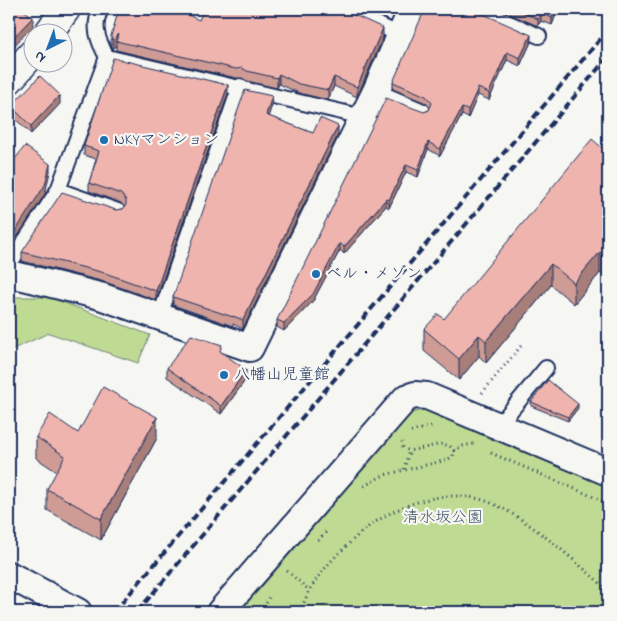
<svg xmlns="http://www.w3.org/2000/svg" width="617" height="621" font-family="'Indie Flower','Klee One',sans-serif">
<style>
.green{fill:#bfda92;stroke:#6d8478}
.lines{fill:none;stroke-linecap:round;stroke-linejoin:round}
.service-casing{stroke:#1b2f5e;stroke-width:18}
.minor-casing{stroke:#1b2f5e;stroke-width:30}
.secondary-casing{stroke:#1b2f5e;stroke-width:31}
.path{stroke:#1b2f5e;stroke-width:3;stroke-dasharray:1 4;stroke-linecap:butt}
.service{stroke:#f6f6f2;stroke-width:14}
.minor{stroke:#f6f6f2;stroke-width:26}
.secondary{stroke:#f6f6f2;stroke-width:28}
.rail{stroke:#1b2f5e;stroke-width:4;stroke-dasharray:8 4;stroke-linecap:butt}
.wall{fill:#ce9b95;stroke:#1b2f5e}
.shaded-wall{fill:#a77e79;stroke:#1b2f5e}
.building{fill:#efb4ad;stroke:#1b2f5e}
.poi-dot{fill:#1f6fb2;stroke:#f6f6f2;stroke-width:2}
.labels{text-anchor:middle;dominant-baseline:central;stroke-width:4.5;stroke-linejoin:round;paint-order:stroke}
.poi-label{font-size:16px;fill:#1b2f5e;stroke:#f6f6f2;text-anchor:start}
.park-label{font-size:16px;fill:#445a6b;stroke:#f6f6f2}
</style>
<rect width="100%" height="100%" fill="#f6f6f2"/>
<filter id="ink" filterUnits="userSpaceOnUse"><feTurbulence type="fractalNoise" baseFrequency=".02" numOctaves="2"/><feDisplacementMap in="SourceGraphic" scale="10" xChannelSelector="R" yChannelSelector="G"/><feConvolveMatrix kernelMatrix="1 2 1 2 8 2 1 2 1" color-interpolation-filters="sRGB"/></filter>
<g filter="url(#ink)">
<!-- green -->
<g class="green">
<path d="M 9,297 L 49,297 L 150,335 L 138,363 L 49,333 L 13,349 L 9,356 Z"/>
<path d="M 427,409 L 608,483 L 608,612 L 234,612 L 406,414 Z"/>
</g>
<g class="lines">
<defs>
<g id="service">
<path d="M 101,9 C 92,26 98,41 107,57 L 363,117"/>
<path d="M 345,9 L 400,35"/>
<path d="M 476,9 L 539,36"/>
<path d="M 376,91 L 423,111"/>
<path d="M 58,190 L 118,211"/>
<path d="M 9,265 L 58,190 L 107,57"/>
<path d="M 164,304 L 240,86"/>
<path d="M 498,426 L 546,368"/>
</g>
<g id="minor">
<path d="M 9,277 L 19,276 L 100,296 L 250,348 L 376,91 L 412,9"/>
<path d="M 9,575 L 78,612"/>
<path d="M 220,612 L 406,398 L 415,395 L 427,396 L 608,472"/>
</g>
<g id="secondary">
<path d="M 49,32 L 66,9"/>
<path d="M 9,80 L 32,54"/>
</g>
</defs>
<!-- service casing -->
<use href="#service" class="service-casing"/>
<!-- minor casing -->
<use href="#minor" class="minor-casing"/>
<!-- secondary casing -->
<use href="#secondary" class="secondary-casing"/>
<!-- path -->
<g class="path">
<path d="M 482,393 L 521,346"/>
<path d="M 411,432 L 432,426"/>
<path d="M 454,451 L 462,446 L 474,444"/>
<path d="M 491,453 L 608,503"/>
<path d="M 404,469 L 409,451"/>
<path d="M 364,486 L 384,475 L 447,460 L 453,456 L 454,451 L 450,446 L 442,444 L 409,451 L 403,447 L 402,442"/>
<path d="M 318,540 L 327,531"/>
<path d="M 287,571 L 309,590"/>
<path d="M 262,612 L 270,595"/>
<path d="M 301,612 C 309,581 333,558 356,537 C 389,507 442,486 486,501 C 524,514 577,563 608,590"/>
</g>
<!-- service -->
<use href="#service" class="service"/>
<!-- minor -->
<use href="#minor" class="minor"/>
<!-- secondary -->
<use href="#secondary" class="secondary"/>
<!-- rail -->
<g class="rail">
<path d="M 114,612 L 608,30"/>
<path d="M 137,612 L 608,57"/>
</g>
</g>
<!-- wall -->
<g class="wall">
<path d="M 498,9 L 558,9 L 552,25 L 541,21 L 538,26 Z"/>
<path d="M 472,10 L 531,42 L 520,66 L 507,60 L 489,100 L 478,95 L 468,118 L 462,115 L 440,156 L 428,149 L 418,177 L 406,172 L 389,208 L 386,206 L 344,254 L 340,250 L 313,301 L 284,331 L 277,327 L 277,320 L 424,112 L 429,110 L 430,108 L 426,103 L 393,89 L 393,82 Z"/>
<path d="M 199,20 L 383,38 L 357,97 L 334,86 L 328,100 L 299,93 L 279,84 L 277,88 L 247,81 L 242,78 L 236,78 L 116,50 L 116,46 L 113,49 L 111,45 L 111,36 Z"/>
<path d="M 228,94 L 156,300 L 105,282 L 22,261 L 22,252 L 116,210 L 123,209 L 125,207 L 121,203 L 89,191 L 89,183 L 96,159 L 84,155 L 84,146 Z"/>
<path d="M 60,104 L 31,134 L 11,115 L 11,106 Z"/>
<path d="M 272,105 L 268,116 L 313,133 L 338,135 L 243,329 L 233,324 L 233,326 L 173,305 L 173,297 Z"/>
<path d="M 608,153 L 608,280 L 600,273 L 574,304 L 551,285 L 486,363 L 479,356 L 459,380 L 424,351 L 424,329 L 444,319 Z"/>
<path d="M 222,353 L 246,379 L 221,414 L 167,377 L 167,368 Z"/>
<path d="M 531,402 L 578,408 L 568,421 L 531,406 Z"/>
<path d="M 78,433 L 157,438 L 101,540 L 47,510 L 47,489 L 57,472 L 36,458 L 36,437 Z"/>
</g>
<!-- shaded-wall -->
<g class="shaded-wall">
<path d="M 555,9 L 558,9 L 552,25 L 552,18 Z"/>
<path d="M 541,13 L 541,21 L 538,26 L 538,19 Z"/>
<path d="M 33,17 L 33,26 L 9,51 L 9,42 Z"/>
<path d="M 383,28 L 383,38 L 357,97 L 357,87 Z"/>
<path d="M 119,34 L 116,41 L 116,46 L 113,49 L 113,40 Z"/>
<path d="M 531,35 L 531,42 L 520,66 L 520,58 Z"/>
<path d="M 507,52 L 507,60 L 489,100 L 489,93 Z"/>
<path d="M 279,74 L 279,84 L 277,88 L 277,78 Z"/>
<path d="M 334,77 L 334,86 L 328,100 L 328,90 Z"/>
<path d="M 228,85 L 228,94 L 156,300 L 156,291 Z"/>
<path d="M 478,88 L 478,95 L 468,118 L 468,110 Z"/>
<path d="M 60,95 L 60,104 L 31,134 L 31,126 Z"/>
<path d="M 272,96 L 272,105 L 266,124 L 266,115 Z"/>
<path d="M 462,108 L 462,115 L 440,156 L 440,149 Z"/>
<path d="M 338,126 L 338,135 L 243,329 L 243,320 Z"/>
<path d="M 428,142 L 428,149 L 418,177 L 418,170 Z"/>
<path d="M 50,164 L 50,172 L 45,194 L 9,250 L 9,241 Z"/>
<path d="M 406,165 L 406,172 L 389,208 L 389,200 Z"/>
<path d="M 386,199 L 386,206 L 344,254 L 344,247 Z"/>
<path d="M 340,243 L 340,250 L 313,301 L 284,331 L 284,323 Z"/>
<path d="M 600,252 L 600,273 L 574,304 L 574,283 Z"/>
<path d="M 551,264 L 551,285 L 486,363 L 486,341 Z"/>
<path d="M 479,335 L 479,356 L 459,380 L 459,359 Z"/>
<path d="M 246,370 L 246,379 L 221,414 L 221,406 Z"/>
<path d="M 578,404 L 578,408 L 568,421 L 568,417 Z"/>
<path d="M 157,417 L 157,438 L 101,540 L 101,519 Z"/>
</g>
<!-- building -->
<g class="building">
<path d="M 9,9 L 22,9 L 33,17 L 9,42 Z"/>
<path d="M 119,9 L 175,9 L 199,20 L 204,9 L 341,9 L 383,28 L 357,87 L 334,77 L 328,90 L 299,84 L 279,74 L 277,78 L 247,71 L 242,68 L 236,69 L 116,41 L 119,34 L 113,40 L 111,36 Z"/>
<path d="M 425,9 L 472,9 L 531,35 L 520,58 L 507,52 L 489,93 L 478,88 L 468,110 L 462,108 L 440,149 L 428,142 L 418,170 L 406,165 L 389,200 L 386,199 L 344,247 L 340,243 L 313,294 L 284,323 L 277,320 L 386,98 L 424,112 L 429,110 L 432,103 L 426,96 L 393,82 Z"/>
<path d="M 515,9 L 555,9 L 552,18 L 541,13 L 538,19 Z"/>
<path d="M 113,58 L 228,85 L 156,291 L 105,273 L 22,252 L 62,192 L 116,210 L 123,209 L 126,205 L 126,200 L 121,194 L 89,183 L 99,151 L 84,146 Z"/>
<path d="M 40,76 L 60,95 L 31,126 L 11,106 Z"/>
<path d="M 245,90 L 272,96 L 266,115 L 313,133 L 320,118 L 338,126 L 243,320 L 233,316 L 233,317 L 173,297 Z"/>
<path d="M 592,139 L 608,153 L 608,259 L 600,252 L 574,283 L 551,264 L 486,341 L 479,335 L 459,359 L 424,329 L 438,314 L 444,319 Z"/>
<path d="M 25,146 L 50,164 L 45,185 L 9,241 L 9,154 L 15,159 Z"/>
<path d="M 191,335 L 222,345 L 220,351 L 246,370 L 221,406 L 167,368 Z"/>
<path d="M 548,380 L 578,404 L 568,417 L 531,402 Z"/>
<path d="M 103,387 L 157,417 L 101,519 L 47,489 L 65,456 L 36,437 L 50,414 L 78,433 Z"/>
</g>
</g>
<!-- markers -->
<g class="poi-dot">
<circle cx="104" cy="140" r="5"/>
<circle cx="316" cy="274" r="5"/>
<circle cx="224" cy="375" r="5"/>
</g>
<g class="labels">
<!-- poi labels -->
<g class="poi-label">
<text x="114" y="140">NKYマンション</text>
<text x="326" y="274">ベル・メゾン</text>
<text x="234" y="375">八幡山児童館</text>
</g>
<!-- park labels -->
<g class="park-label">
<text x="443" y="518">清水坂公園</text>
</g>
</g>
<!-- margin -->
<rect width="617" height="621" fill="none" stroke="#f6f6f2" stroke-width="30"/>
<rect x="15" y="15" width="587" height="591" fill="none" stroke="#1b2f5e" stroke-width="2" filter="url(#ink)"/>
<!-- north arrow -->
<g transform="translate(48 48) rotate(222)"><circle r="24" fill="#f6f6f2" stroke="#9ea6b7"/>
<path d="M0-4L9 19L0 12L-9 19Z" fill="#1f6fb2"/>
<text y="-8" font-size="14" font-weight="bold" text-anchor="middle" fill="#1b2f5e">N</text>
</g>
</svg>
